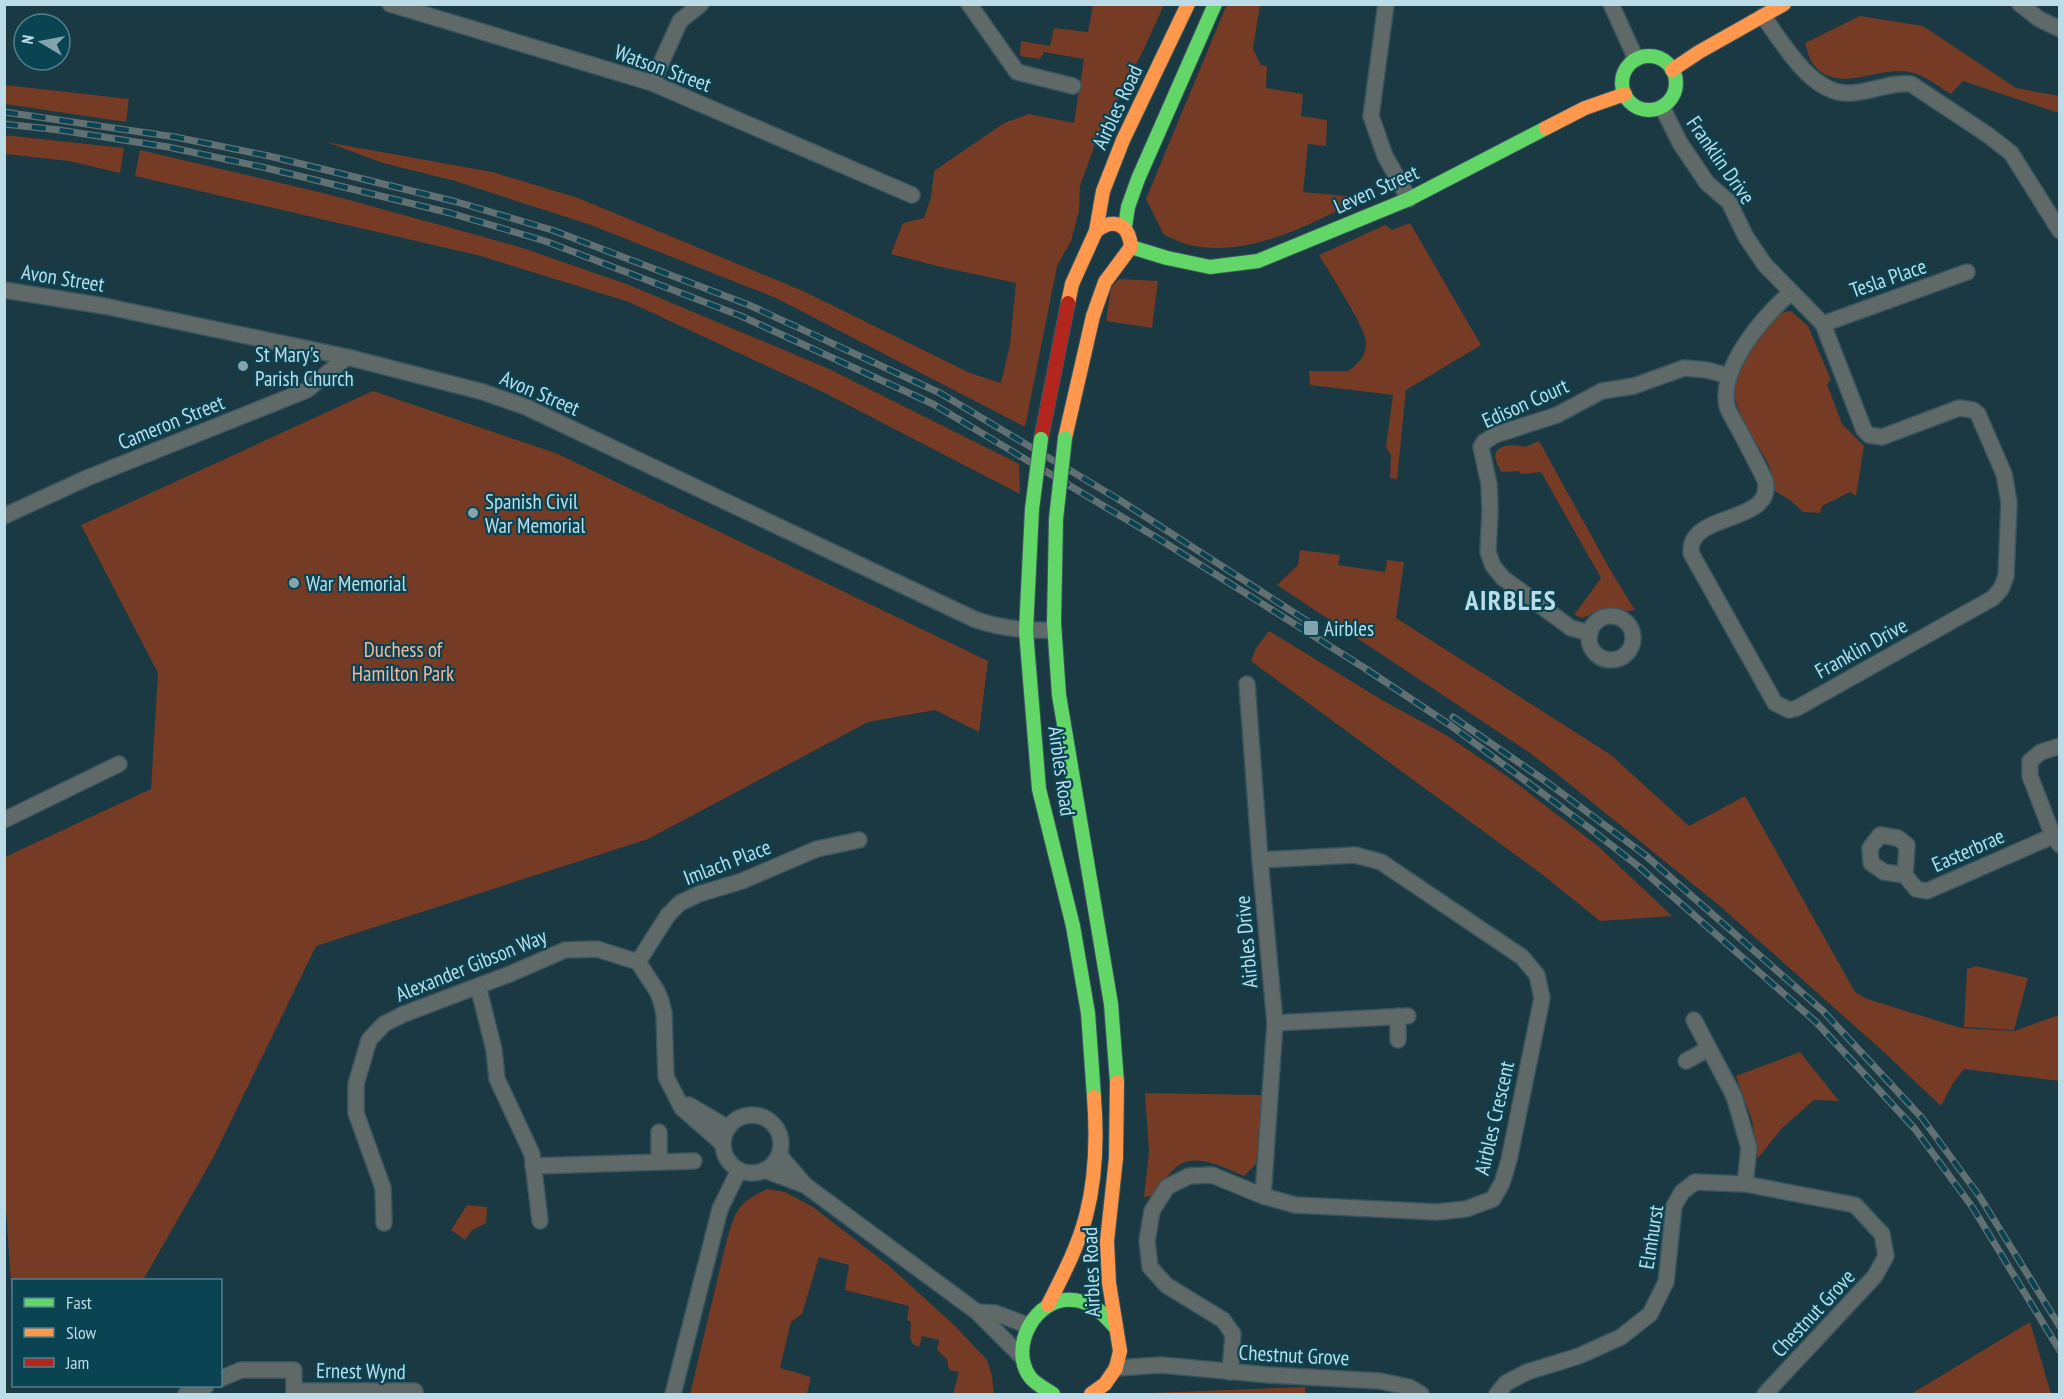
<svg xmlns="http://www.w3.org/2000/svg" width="2064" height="1399" font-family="'PT Sans Narrow',sans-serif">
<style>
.green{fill:#753b24}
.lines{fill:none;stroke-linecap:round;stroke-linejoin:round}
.street-casing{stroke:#3a555d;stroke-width:18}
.fast-casing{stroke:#3a555d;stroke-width:16}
.slow-casing{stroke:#3a555d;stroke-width:16}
.jam-casing{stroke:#3a555d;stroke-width:16}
.street{stroke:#5f6a68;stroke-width:15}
.fast{stroke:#63d668;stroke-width:14}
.slow{stroke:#ff974d;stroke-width:14}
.jam{stroke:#b3261e;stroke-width:14}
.rail-casing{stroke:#617072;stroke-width:7}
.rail{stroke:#0a4352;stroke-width:4.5;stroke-dasharray:14;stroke-linecap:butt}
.fast-bridge-casing{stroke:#3a555d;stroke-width:16;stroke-linecap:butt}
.fast-bridge{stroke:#63d668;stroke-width:14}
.poi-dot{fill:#83a3ae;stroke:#0a4352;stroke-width:2}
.labels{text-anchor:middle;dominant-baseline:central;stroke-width:4.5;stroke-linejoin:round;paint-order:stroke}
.street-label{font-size:21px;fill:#bcdce8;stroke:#0a4352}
.poi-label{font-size:21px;fill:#bcdce8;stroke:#0a4352;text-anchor:start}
.park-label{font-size:21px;fill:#fab49a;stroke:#0a4352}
.district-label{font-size:27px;font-weight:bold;letter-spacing:1.5px;fill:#bcdce8;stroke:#0a4352}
</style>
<rect width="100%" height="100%" fill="#1a3942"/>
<!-- green -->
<g class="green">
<path d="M 1227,4 L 1260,5 L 1253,49 L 1261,65 L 1267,66 L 1266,88 L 1303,94 L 1301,116 L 1327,120 L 1326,146 L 1308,144 L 1303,192 L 1356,197 L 1371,192 C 1322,220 1253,257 1195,246 C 1185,245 1174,239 1164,235 L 1146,199 Z"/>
<path d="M 1093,5 L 1164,5 L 1142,53 L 1106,122 L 1103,122 L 1080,186 L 1079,211 L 1071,241 L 1057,266 L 1025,427 L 776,298 L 588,224 L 455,181 L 383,163 L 326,142 L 492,172 L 578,198 L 803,291 L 970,373 L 1001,383 L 1010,344 L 1016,283 L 941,267 L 891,254 L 903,223 L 924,218 L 931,197 L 934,171 L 1004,123 L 1029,114 L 1074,123 L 1084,59 L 1044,52 L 1040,59 L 1020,56 L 1021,41 L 1050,46 L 1054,28 L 1088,32 Z"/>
<path d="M 1860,16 L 1923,26 L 2016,88 L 2059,96 L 2059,113 L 1963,81 L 1951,94 C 1935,84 1921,72 1901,71 C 1872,70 1835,93 1813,64 C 1809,59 1807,49 1805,43 Z"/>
<path d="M 5,85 L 129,99 L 126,122 L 5,104 Z"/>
<path d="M 4,135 L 124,148 L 120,173 L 69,161 L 5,154 Z"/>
<path d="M 140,150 L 327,194 L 520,247 L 629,285 L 829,369 L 1019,464 L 1020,494 L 823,392 L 629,302 L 481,256 L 135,176 Z"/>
<path d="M 1410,223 L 1481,345 L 1406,390 L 1397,479 L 1390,478 L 1391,455 L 1386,447 L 1393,395 L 1310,385 L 1309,371 L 1348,371 C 1359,364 1367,355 1366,341 C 1365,327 1328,270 1319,255 L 1385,225 L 1392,230 Z"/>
<path d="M 1119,279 L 1158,281 L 1152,328 L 1106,321 L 1111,288 Z"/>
<path d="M 1791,311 L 1808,326 L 1831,380 L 1827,384 L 1842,424 L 1864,446 L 1856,496 L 1850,492 L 1822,506 L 1820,513 L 1803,512 L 1790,500 L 1775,491 C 1773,484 1772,475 1770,468 C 1760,444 1727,405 1735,379 C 1739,364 1748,351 1757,338 C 1767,323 1772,313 1791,311 Z"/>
<path d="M 373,391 L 558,454 L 988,661 L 979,732 L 935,710 L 868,722 L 648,839 L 316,946 L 213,1158 L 143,1280 L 14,1280 L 13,1314 L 4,1178 L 5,857 L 151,789 L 158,673 L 81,525 Z"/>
<path d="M 1539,441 L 1612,573 L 1635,610 C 1625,613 1616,608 1606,609 C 1597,610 1590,615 1582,618 L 1574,615 L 1601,578 L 1541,472 L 1522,474 L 1518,471 L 1501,472 C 1499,468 1496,462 1495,457 C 1495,443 1516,444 1525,447 Z"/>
<path d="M 1300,550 L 1340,555 L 1338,565 L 1385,572 L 1387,560 L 1404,562 L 1396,618 L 1611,755 L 1689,826 L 1745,796 L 1855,992 L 1867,999 L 1961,1028 L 2014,1031 L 2059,1015 L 2059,1081 L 1964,1069 L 1953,1083 L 1941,1106 L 1886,1054 L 1721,907 L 1561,777 L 1530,753 L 1277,585 L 1298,565 Z"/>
<path d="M 1269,631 L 1382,700 L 1446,735 L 1508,777 L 1599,847 L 1672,916 L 1600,921 L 1543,875 L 1251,661 L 1256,648 Z"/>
<path d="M 1976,966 L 2028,978 L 2014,1030 L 1964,1027 L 1967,969 Z"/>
<path d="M 1800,1052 L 1839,1101 L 1814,1100 L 1782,1128 L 1758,1158 L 1752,1120 L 1736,1076 Z"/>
<path d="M 1145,1093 L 1262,1095 L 1256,1164 L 1244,1176 C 1225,1168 1196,1151 1176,1167 C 1167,1175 1159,1187 1151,1196 L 1144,1197 L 1149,1151 Z"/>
<path d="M 767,1189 L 785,1192 L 813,1207 L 888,1265 L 954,1325 L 987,1360 L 992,1376 L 994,1394 L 953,1394 L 959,1372 L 949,1370 L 947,1359 L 937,1350 L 939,1340 L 922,1336 L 919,1347 L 913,1344 L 910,1338 L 911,1322 L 907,1320 L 909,1306 L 845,1290 L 849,1265 L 819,1257 L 802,1314 L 791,1322 L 780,1368 L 811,1377 L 807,1394 L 690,1394 L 727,1239 C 737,1208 737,1204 767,1189 Z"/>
<path d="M 467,1205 L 487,1207 L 486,1223 L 471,1231 L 465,1240 L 451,1230 Z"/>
<path d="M 2030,1322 L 2051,1394 L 1911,1394 Z"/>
<path d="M 1305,1387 L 1305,1394 L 1147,1394 L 1151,1393 Z"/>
</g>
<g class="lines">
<defs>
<g id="street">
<path d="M 390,4 L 652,83 L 912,195"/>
<path d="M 969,4 L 1017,72 L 1073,86"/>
<path d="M 1386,4 L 1371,116 L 1385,156 L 1409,199"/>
<path d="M 1611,4 L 1636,59"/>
<path d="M 2020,4 L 2039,19 L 2060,29"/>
<path d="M 1763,16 C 1783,43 1812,96 1851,93 C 1872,92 1890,82 1911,84 L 1988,135 L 2011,153 L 2060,231"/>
<path d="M 652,83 L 680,21 L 701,4"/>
<path d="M 1662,107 L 1680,143 L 1707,183 L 1729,202 L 1746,237 L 1765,265 L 1823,324 L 1864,430 L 1869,435 L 1882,437 L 1959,408 L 1973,410 L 1978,414 L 2004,474 L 2009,502 L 2006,576 L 2001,589 L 1993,598 L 1797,708 L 1789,710 L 1775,703 L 1691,553 C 1691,548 1691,543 1694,539 C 1708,514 1775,519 1765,480 C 1756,462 1747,444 1737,426 C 1734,420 1729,413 1727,406 C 1719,367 1763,317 1790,293"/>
<path d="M 4,290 L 104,306 L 347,357 L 483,392 L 526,407 L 974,619 C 1001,629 1026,631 1054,630"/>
<path d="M 1823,324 L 1967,272"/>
<path d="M 4,516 L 87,478 L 307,390 L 347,357"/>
<circle cx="1611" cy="638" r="22"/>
<path d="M 1590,633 L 1571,628 L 1503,578 L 1493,566 L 1488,552 L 1490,511 L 1489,484 L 1481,447 L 1484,442 L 1495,435 L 1557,415 L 1602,391 L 1634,386 L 1684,368 L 1707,370 L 1729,376"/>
<path d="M 1247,684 L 1260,860 L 1275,1023 L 1263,1196"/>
<path d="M 2060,746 L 2041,752 L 2030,761 L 2030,776 L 2053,836 L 2060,845"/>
<path d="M 4,820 L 119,764"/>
<path d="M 1905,875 L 1884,872 L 1871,863 L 1870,848 L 1880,835 L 1898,838 L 1907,845 L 1905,875 L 1916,889 L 1927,891 L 2053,836"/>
<path d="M 638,962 L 668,915 L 680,903 L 699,894 L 742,881 L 817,849 L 859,840"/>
<path d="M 478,986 L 494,1050 L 497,1079 L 532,1154 L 540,1221"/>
<path d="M 1694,1020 L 1734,1096 L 1749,1148 L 1745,1184"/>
<path d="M 1275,1023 L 1408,1016"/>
<path d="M 1398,1040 L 1398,1016"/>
<path d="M 1686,1061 L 1708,1049"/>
<path d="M 689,1105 L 728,1128"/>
<circle cx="752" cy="1144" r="29"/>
<path d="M 779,1155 L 805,1185 L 977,1312 L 1021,1356"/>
<path d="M 659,1162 L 659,1132"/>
<path d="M 533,1166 L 694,1161"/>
<path d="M 764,1170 L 802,1184"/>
<path d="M 384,1223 L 383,1188 L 356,1113 L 356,1084 L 369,1040 L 384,1024 L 404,1014 L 510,974 L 565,950 L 597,949 L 638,962 L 657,991 L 661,1001 L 664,1013 L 666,1077 L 682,1108 L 723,1144"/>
<path d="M 977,1312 L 995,1313 L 1027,1325"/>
<path d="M 1116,1368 L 1161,1365 L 1269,1375 L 1380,1381 L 1409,1387 L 1421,1394"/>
<path d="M 1230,1372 L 1233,1334 L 1223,1320 L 1166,1285 L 1150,1267 L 1147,1241 L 1152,1211 L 1167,1187 L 1189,1176 L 1212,1175 L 1263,1196 L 1295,1205 L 1437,1212 L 1466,1209 L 1493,1199 L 1502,1183 L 1509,1160 L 1542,998 L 1537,975 L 1522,957 L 1381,862 L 1355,855 L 1260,860"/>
<path d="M 220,1379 L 241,1370 L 294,1370 L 294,1394"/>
<path d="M 294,1391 L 415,1391 L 415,1394"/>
<path d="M 186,1394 L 206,1386"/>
<path d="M 673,1394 L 720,1209 L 739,1170"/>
<path d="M 1497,1394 L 1506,1383 L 1527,1372 L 1579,1356 L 1621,1337 L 1650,1314 L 1666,1282 L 1674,1206 L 1682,1192 L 1695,1182 L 1745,1184 L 1855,1205 L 1882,1234 L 1886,1256 L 1875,1276 L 1765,1394"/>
</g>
<g id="fast">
<circle cx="1649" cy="83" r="27"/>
<path d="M 1125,227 L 1128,207 L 1138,179 L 1215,4"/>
<path d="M 1131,247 L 1167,258 L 1210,267 L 1258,261 L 1409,199 L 1546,128"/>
<path d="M 1032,509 L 1026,631 L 1039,789 L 1073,926 L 1088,1013 L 1094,1097"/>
<path d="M 1056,519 L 1054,623 L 1059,695 L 1111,1004 L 1117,1082"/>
<path d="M 1053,1394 C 1046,1389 1035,1384 1030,1377 C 1008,1347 1036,1296 1073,1300 C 1078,1300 1086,1303 1091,1305 C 1100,1309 1108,1320 1115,1327"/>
</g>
<g id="slow">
<path d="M 1672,70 L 1699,52 L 1784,4"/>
<path d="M 1546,128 L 1585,108 L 1625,94"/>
<path d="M 1068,303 L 1072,284 L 1096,231 L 1103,191 L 1123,140 L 1188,4"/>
<path d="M 1065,438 L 1093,316 L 1105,282 L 1131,247 C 1129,224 1114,217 1096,231"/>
<path d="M 1048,1305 C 1062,1277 1078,1247 1086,1216 C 1096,1178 1097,1136 1094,1097"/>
<path d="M 1091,1394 L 1105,1384 L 1116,1368 L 1120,1351 L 1109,1283 L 1107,1241 L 1116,1158 L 1117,1082"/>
</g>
<path id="jam" d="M 1041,439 L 1068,303"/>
</defs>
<!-- street casing -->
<use href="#street" class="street-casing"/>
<!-- fast casing -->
<use href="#fast" class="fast-casing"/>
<!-- slow casing -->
<use href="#slow" class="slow-casing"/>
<!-- jam casing -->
<use href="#jam" class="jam-casing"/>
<!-- street -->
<use href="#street" class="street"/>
<!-- fast -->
<use href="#fast" class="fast"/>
<!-- slow -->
<use href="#slow" class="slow"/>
<!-- jam -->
<use href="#jam" class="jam"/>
<defs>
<g id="rail">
<path d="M 4,112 L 175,137 L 269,156 L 457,202 L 552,230 L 749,305 L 940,393 L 1118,499 L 1310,623"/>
<path d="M 4,124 L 59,130 L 168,147 L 262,167 L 450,213 L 545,241 L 741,316 L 933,404 L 1159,539 L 1363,667 L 1450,725 L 1588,827 L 1638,866 L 1816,1022 L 1915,1129 L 1973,1208 L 2060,1351"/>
<path d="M 1453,717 L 1544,780 L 1645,855 L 1823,1011 L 1922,1118 L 1980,1197 L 2060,1327"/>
</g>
</defs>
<!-- rail casing -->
<use href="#rail" class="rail-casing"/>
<!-- rail -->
<use href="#rail" class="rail"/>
<defs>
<g id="fast-bridge">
<path d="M 1032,509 L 1041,439"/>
<path d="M 1056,519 L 1065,438"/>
</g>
</defs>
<!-- fast-bridge casing -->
<use href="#fast-bridge" class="fast-bridge-casing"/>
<!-- fast-bridge -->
<use href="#fast-bridge" class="fast-bridge"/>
</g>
<!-- markers -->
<g class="poi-dot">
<circle cx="243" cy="366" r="6"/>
<circle cx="473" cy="513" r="6"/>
<circle cx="294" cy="583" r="6"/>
<rect x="1303" y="620" width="16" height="16" rx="3"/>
</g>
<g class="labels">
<!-- street labels -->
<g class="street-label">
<text transform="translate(663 68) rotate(20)">Watson Street</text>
<text transform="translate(1117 107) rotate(-65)">Airbles Road</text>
<text transform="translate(1721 160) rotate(55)">Franklin Drive</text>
<text transform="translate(1376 189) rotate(-24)">Leven Street</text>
<text transform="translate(63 278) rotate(9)">Avon Street</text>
<text transform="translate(1888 278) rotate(-19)">Tesla Place</text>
<text transform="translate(540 393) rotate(23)">Avon Street</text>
<text transform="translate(1525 403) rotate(-24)">Edison Court</text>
<text transform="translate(171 422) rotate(-22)">Cameron Street</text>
<text transform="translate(1861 648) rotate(-29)">Franklin Drive</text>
<text transform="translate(1062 771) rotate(82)">Airbles Road</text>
<text transform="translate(1968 850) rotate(-24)">Easterbrae</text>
<text transform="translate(727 862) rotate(-21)">Imlach Place</text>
<text transform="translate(1246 942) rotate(-95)">Airbles Drive</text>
<text transform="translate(471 965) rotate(-22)">Alexander Gibson Way</text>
<text transform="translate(1494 1118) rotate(-77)">Airbles Crescent</text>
<text transform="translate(1651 1237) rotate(-81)">Elmhurst</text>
<text transform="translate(1091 1272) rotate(-92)">Airbles Road</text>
<text transform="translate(1813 1313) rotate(-47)">Chestnut Grove</text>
<text transform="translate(1294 1355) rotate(3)">Chestnut Grove</text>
<text transform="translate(361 1371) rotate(1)">Ernest Wynd</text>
</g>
<!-- poi labels -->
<g class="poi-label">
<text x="255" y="354">St Mary's<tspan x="255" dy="24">Parish Church</tspan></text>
<text x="485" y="501">Spanish Civil<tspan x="485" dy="24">War Memorial</tspan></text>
<text x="306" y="583">War Memorial</text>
<text x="1324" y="628">Airbles</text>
</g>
<!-- park labels -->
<g class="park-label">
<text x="403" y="649">Duchess of<tspan x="403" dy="24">Hamilton Park</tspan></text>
</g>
<!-- district labels -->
<g class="district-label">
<text x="1511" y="600">AIRBLES</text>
</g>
</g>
<!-- border -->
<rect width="2064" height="1399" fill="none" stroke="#bcdce8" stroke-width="12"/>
<!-- legend -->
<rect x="12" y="1279" width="210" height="108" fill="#0a4352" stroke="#51808e" stroke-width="1.5"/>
<rect x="24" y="1298" width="30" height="9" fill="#63d668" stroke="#51808e" stroke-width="1.5"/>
<text x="66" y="1309" font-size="18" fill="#bcdce8">Fast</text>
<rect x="24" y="1328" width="30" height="9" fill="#ff974d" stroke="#51808e" stroke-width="1.5"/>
<text x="66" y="1339" font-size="18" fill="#bcdce8">Slow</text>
<rect x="24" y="1358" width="30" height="9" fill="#b3261e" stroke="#51808e" stroke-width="1.5"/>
<text x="66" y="1369" font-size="18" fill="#bcdce8">Jam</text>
<!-- north arrow -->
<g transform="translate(42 42) rotate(280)"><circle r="28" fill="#0a4352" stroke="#51808e" stroke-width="1.5"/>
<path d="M0-4.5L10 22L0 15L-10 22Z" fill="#83a3ae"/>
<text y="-9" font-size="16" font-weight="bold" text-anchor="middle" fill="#bcdce8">N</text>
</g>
</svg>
